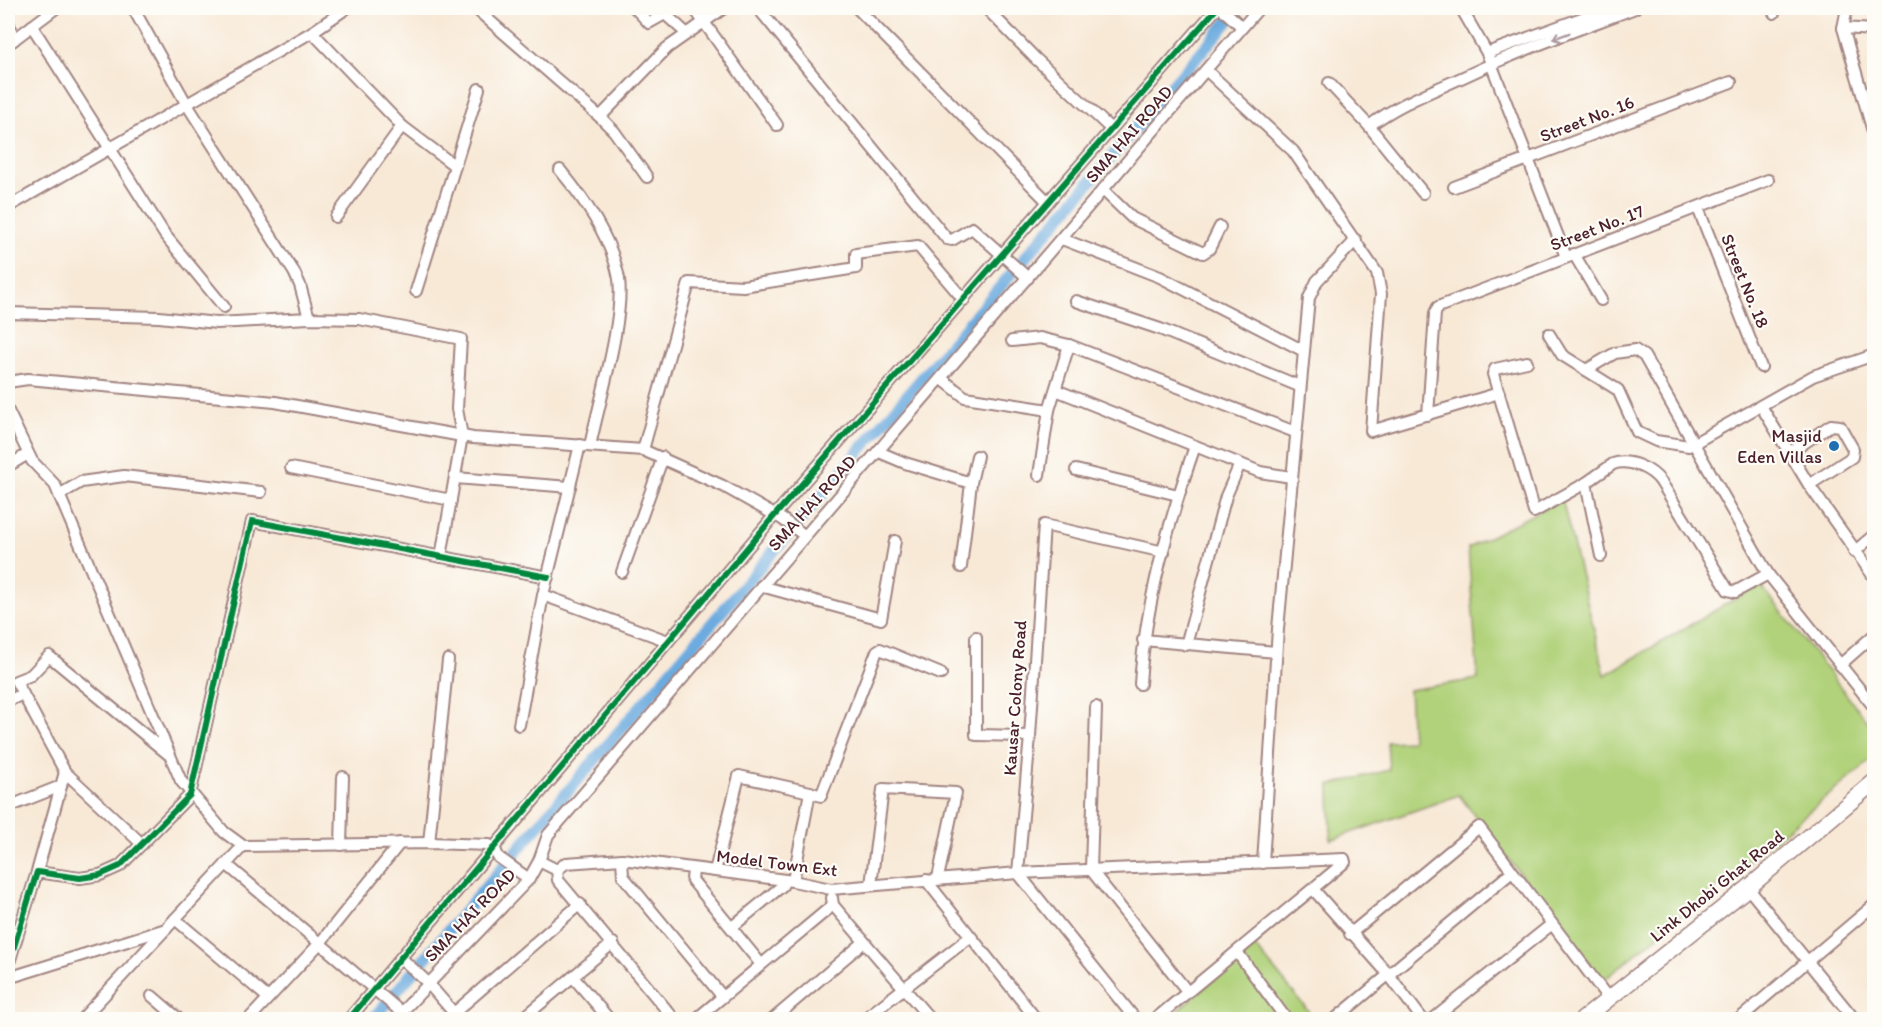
<svg xmlns="http://www.w3.org/2000/svg" width="1882" height="1027" font-family="Itim,sans-serif">
<style>
.green{fill:#b1d27a;stroke:#7e7852;stroke-width:1.5}
.lines{fill:none;stroke-linecap:round;stroke-linejoin:round}
.canal{stroke:#6cabdf;stroke-width:12}
.street-casing{stroke:#a18481;stroke-width:14}
.secondary-casing{stroke:#a18481;stroke-width:18}
.street{stroke:#fff;stroke-width:10}
.secondary{stroke:#fff;stroke-width:15}
.cycleway-casing{stroke:#fdfcf7;stroke-width:10}
.cycleway{stroke:#00873e;stroke-width:6}
.oneway{stroke:#ae9aa0}
.poi-dot{fill:#1f6fb2;stroke:#fdfcf7;stroke-width:2}
.labels{text-anchor:middle;dominant-baseline:central;stroke-width:4.5;stroke-linejoin:round;paint-order:stroke}
.street-label{font-size:18px;fill:#4a1f2b;stroke:#fdfcf7}
.poi-label{font-size:18px;fill:#4a1f2b;stroke:#fdfcf7;text-anchor:end}
</style>
<rect width="100%" height="100%" fill="#fdfcf7"/>
<filter id="ink" filterUnits="userSpaceOnUse"><feTurbulence type="fractalNoise" baseFrequency=".0167" numOctaves="2"/><feDisplacementMap in="SourceGraphic" scale="12" xChannelSelector="R" yChannelSelector="G"/><feConvolveMatrix kernelMatrix="1 2 1 2 8 2 1 2 1" color-interpolation-filters="sRGB"/></filter>
<filter id="wash" filterUnits="userSpaceOnUse"><feTurbulence type="fractalNoise" baseFrequency=".008" numOctaves="4" result="noise"/><feDisplacementMap in="SourceGraphic" scale="24" xChannelSelector="R" yChannelSelector="G"/><feGaussianBlur stdDeviation="1.35" result="paint"/><feColorMatrix in="noise" values="0 0 0 0 0 0 0 0 0 0 0 0 0 0 0 0 0 1.4 0 .05"/><feComposite in="paint" operator="in"/></filter>
<g filter="url(#wash)">
<rect width="100%" height="100%" fill="#f8e9d7"/>
<!-- green -->
<g class="green">
<path d="M 1562,499 L 1605,675 L 1760,584 L 1874,730 L 1874,758 L 1603,981 L 1459,795 L 1331,840 L 1330,785 L 1389,770 L 1387,742 L 1412,741 L 1409,690 L 1478,679 L 1468,548 Z"/>
<path d="M 1254,945 L 1315,1019 L 1167,1020 Z"/>
</g>
<g class="lines">
<!-- canal -->
<path class="canal" d="M 372,1020 L 1239,8"/>
</g>
</g>
<g filter="url(#ink)">
<g class="lines">
<defs>
<g id="street">
<path d="M 133,8 L 186,103 L 294,272 L 300,285 L 309,318"/>
<path d="M 475,8 L 600,117 L 614,131 L 647,177"/>
<path d="M 635,8 L 649,23 L 665,14 L 686,33"/>
<path d="M 694,8 L 777,125"/>
<path d="M 758,8 L 947,239 L 952,240 L 972,228 L 1028,278"/>
<path d="M 857,8 L 1048,202"/>
<path d="M 986,8 L 1035,58 L 1111,129"/>
<path d="M 1221,8 L 1242,27"/>
<path d="M 1461,8 L 1487,53 L 1566,257"/>
<path d="M 1772,8 L 1774,13"/>
<path d="M 1847,8 L 1843,28 L 1874,135"/>
<path d="M 8,21 L 14,40"/>
<path d="M 32,26 L 165,235 L 224,307"/>
<path d="M 1843,28 L 1874,30"/>
<path d="M 312,32 L 402,126 L 455,166"/>
<path d="M 8,44 L 56,8"/>
<path d="M 1487,53 L 1609,8"/>
<path d="M 1206,70 L 1293,151 L 1377,273 L 1381,294 L 1371,431 L 1499,393"/>
<path d="M 1329,83 L 1369,126 L 1423,193"/>
<path d="M 600,117 L 667,48 L 724,8"/>
<path d="M 1369,126 C 1401,102 1436,90 1472,73 C 1525,48 1580,29 1635,8"/>
<path d="M 560,170 C 585,200 610,236 618,274 C 627,310 598,407 590,446"/>
<path d="M 1454,187 L 1731,82"/>
<path d="M 1103,190 L 1132,218 L 1203,253 L 1209,249 L 1220,227"/>
<path d="M 8,207 L 312,32 L 347,8"/>
<path d="M 1698,208 L 1761,367"/>
<path d="M 336,217 L 402,126"/>
<path d="M 1062,239 L 1160,277 L 1302,350"/>
<path d="M 1574,254 L 1601,300"/>
<path d="M 416,291 L 479,89"/>
<path d="M 1076,301 L 1160,329 L 1299,386"/>
<path d="M 8,313 L 159,317 L 217,323 L 309,318 L 359,319 L 461,339 L 457,409 L 462,436 L 441,557"/>
<path d="M 1549,334 L 1562,355 L 1618,390 L 1637,432 L 1656,441 L 1689,446 L 1813,376 L 1874,355"/>
<path d="M 1012,341 L 1040,338 L 1069,345 L 1295,432"/>
<path d="M 1527,362 L 1495,369 L 1493,374 L 1534,512 L 1586,483 L 1613,464 C 1629,458 1652,469 1661,482 L 1728,590 L 1735,592 L 1768,574"/>
<path d="M 1586,370 L 1615,353 L 1635,350 L 1644,356 L 1768,574 L 1874,707"/>
<path d="M 942,379 L 965,397 L 1049,410"/>
<path d="M 8,382 L 28,379 L 275,402 L 473,438 L 643,450 L 723,486 L 782,519 L 804,535"/>
<path d="M 1056,390 L 1260,472 L 1291,477"/>
<path d="M 1761,406 L 1809,485 L 1874,577"/>
<path d="M 8,411 L 32,461 L 55,485 L 181,781 L 224,832 L 243,846"/>
<path d="M 1428,415 L 1435,313 L 1438,307 L 1768,180"/>
<path d="M 643,450 L 689,283 L 743,286 L 856,268 L 856,254 L 918,246 L 964,300"/>
<path d="M 879,452 L 905,463 L 971,483"/>
<path d="M 1789,453 L 1831,425 L 1840,426 L 1853,449 L 1852,457 L 1809,485"/>
<path d="M 8,466 L 28,454"/>
<path d="M 291,468 L 451,500"/>
<path d="M 1076,470 L 1178,495"/>
<path d="M 1039,475 L 1049,410 L 1069,345"/>
<path d="M 455,478 L 570,487"/>
<path d="M 1586,483 L 1601,556"/>
<path d="M 59,495 L 81,482 L 124,476 L 261,492"/>
<path d="M 1854,552 L 1874,535"/>
<path d="M 961,567 L 971,483 L 977,456"/>
<path d="M 622,572 L 663,457"/>
<path d="M 761,586 L 881,619 L 895,541"/>
<path d="M 543,595 L 668,641"/>
<path d="M 976,637 L 976,735 L 1030,736"/>
<path d="M 1143,640 L 1276,652"/>
<path d="M 1186,645 L 1226,496 L 1240,464"/>
<path d="M 1840,665 L 1874,635"/>
<path d="M 1140,684 C 1145,604 1169,522 1195,446"/>
<path d="M 8,701 L 23,694"/>
<path d="M 1096,707 L 1091,870 L 1187,991"/>
<path d="M 519,725 L 543,595 L 580,445"/>
<path d="M 8,807 L 61,786"/>
<path d="M 429,843 L 448,660"/>
<path d="M 142,844 L 65,772 L 16,681 L 31,675 L 49,656 L 168,754"/>
<path d="M 341,845 L 343,777"/>
<path d="M 622,859 L 623,876 L 722,996"/>
<path d="M 539,861 L 557,870 L 558,880 L 675,1020"/>
<path d="M 1263,863 L 1278,629 L 1309,298 L 1317,281 L 1356,240"/>
<path d="M 226,864 L 401,1012"/>
<path d="M 557,870 L 566,863 L 622,859 L 793,881 L 831,889 L 1018,873 L 1344,859"/>
<path d="M 693,870 L 692,880 L 760,963"/>
<path d="M 715,871 L 739,776 L 810,792"/>
<path d="M 37,872 L 65,772"/>
<path d="M 926,880 L 1037,1020"/>
<path d="M 793,881 L 810,792 L 821,796 L 877,651 L 880,649 L 941,674"/>
<path d="M 871,885 L 883,789 L 956,793 L 938,878"/>
<path d="M 1748,888 L 1855,1020"/>
<path d="M 1313,889 L 1389,975 L 1423,1020"/>
<path d="M 832,898 L 833,905 L 931,1020"/>
<path d="M 175,919 L 267,997"/>
<path d="M 8,924 L 15,942"/>
<path d="M 732,927 L 782,886 L 785,880"/>
<path d="M 1350,934 L 1479,827 L 1608,998"/>
<path d="M 1237,952 L 1287,1020"/>
<path d="M 401,958 L 427,982 L 460,1020"/>
<path d="M 8,966 L 37,872 L 80,878 L 100,875 L 120,866 L 190,795 L 252,521 L 548,577"/>
<path d="M 573,977 L 610,1020"/>
<path d="M 8,978 L 166,929"/>
<path d="M 152,996 L 180,1020"/>
<path d="M 454,1013 L 580,904"/>
<path d="M 81,1020 L 243,846 L 429,843 L 489,845 L 495,849 L 498,857 L 529,879"/>
<path d="M 248,1020 L 320,943 L 400,843"/>
<path d="M 348,1020 L 775,515 L 1217,8"/>
<path d="M 394,1020 L 529,879 L 539,861 L 548,835 L 1259,8"/>
<path d="M 521,1020 L 613,943"/>
<path d="M 695,1020 L 833,905"/>
<path d="M 772,1020 L 864,942"/>
<path d="M 863,1020 L 970,937"/>
<path d="M 1136,1020 L 1018,873 L 1030,736 L 1044,525 L 1164,552"/>
<path d="M 1154,1020 L 1345,862 L 1344,859"/>
<path d="M 1334,1020 L 1512,872"/>
<path d="M 1432,1020 L 1552,924"/>
<path d="M 1738,1020 L 1874,905"/>
</g>
<path id="secondary" d="M 1582,1020 L 1748,888 L 1874,782"/>
</defs>
<!-- street casing -->
<use href="#street" class="street-casing"/>
<!-- secondary casing -->
<use href="#secondary" class="secondary-casing"/>
<!-- street -->
<use href="#street" class="street"/>
<!-- secondary -->
<use href="#secondary" class="secondary"/>
<defs>
<g id="cycleway">
<path d="M 8,966 L 37,872 L 80,878 L 100,875 L 120,866 L 190,795 L 252,521 L 548,577"/>
<path d="M 348,1020 L 775,515 L 1217,8"/>
</g>
</defs>
<!-- cycleway casing -->
<use href="#cycleway" class="cycleway-casing"/>
<!-- cycleway -->
<use href="#cycleway" class="cycleway"/>
</g>
<!-- one-way arrows -->
<defs><path id="oneway-shaft" d="M-6 0H5M1.5-3L5.5 0L1.5 3" fill="none" stroke-width="1.6" stroke-linecap="round" stroke-linejoin="round" transform="scale(1.5)"/></defs>
<use class="oneway" href="#oneway-shaft" transform="translate(1561 36) rotate(159)"/>
</g>
<!-- markers -->
<circle class="poi-dot" cx="1834" cy="446" r="6"/>
<g class="labels">
<!-- street labels -->
<g class="street-label">
<text transform="translate(1587 119) rotate(-21)">Street No. 16</text>
<text transform="translate(1129 134) rotate(-49)">SMA HAI ROAD</text>
<text transform="translate(1597 228) rotate(-21)">Street No. 17</text>
<text transform="translate(1745 281) rotate(68)">Street No. 18</text>
<text transform="translate(812 503) rotate(-48)">SMA HAI ROAD</text>
<text transform="translate(1015 698) rotate(-86)">Kausar Colony Road</text>
<text transform="translate(777 863) rotate(7)">Model Town Ext</text>
<text transform="translate(1717 886) rotate(-39)">Link Dhobi Ghat Road</text>
<text transform="translate(470 915) rotate(-46)">SMA HAI ROAD</text>
</g>
<!-- poi labels -->
<g class="poi-label">
<text x="1822" y="436">Masjid<tspan x="1822" dy="21">Eden Villas</tspan></text>
</g>
</g>
<!-- margin -->
<rect width="1882" height="1027" fill="none" stroke="#fdfcf7" stroke-width="30"/>
</svg>
